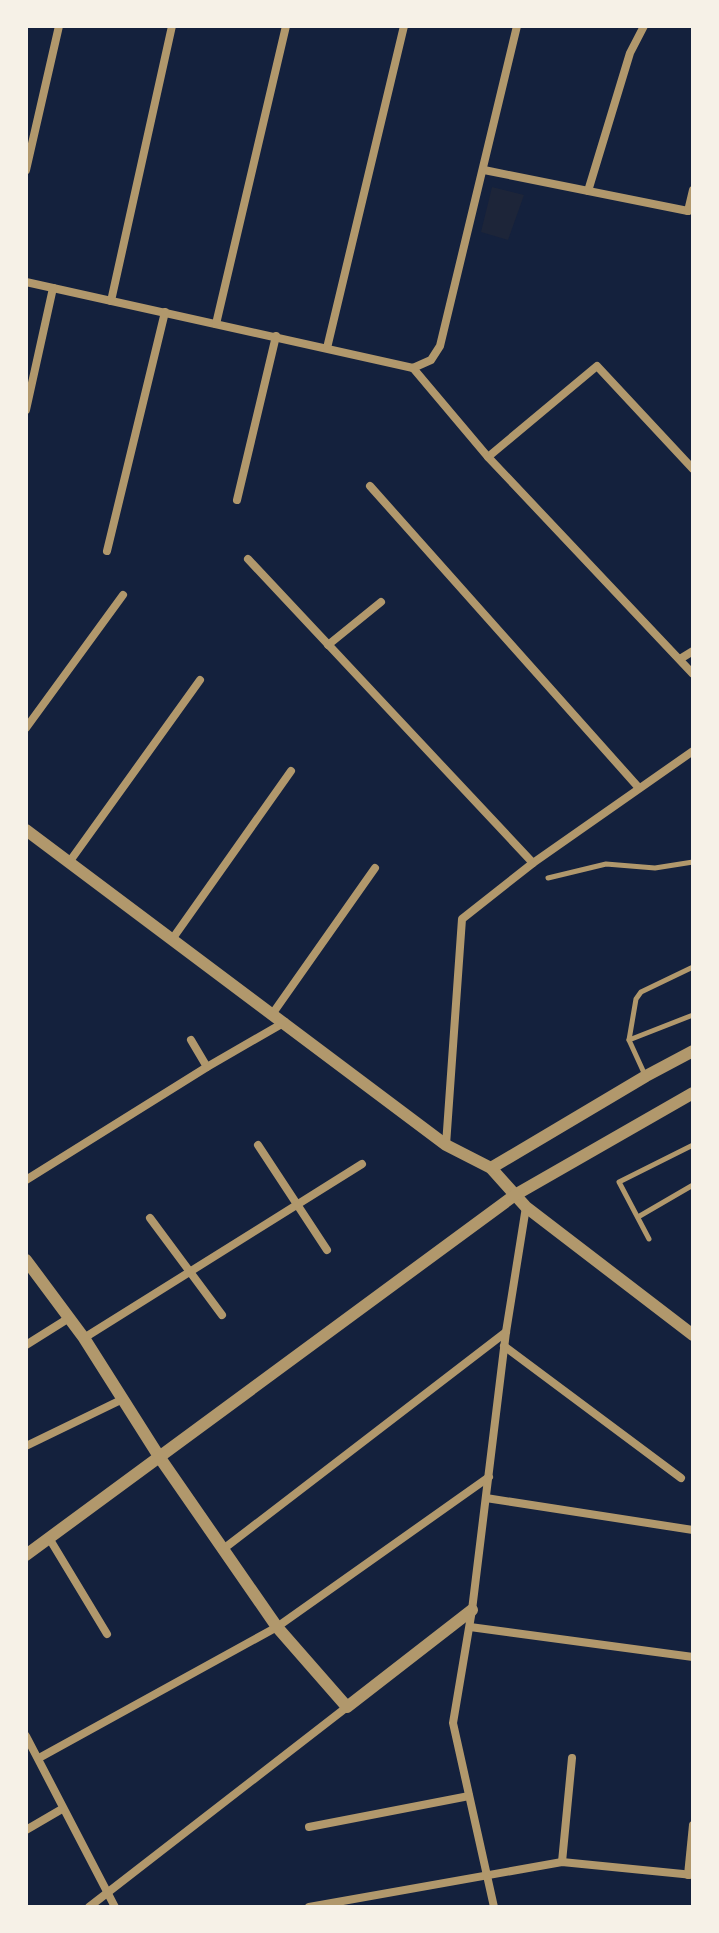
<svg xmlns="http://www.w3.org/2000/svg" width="719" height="1933" font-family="'Nunito Sans',sans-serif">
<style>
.green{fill:#1d2539}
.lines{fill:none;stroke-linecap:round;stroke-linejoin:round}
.service{stroke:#b1986c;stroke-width:5}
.minor{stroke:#b1986c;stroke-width:8}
.tertiary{stroke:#b1986c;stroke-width:12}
</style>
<rect width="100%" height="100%" fill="#14213d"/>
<!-- green -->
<path class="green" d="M 492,187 L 524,195 L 508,240 L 481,232 Z"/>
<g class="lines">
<!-- service -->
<g class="service">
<path d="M 548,878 L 606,864 L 655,868 L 693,862"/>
<path d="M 629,1040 L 636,999 L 641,992 L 693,967"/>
<path d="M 645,1075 L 629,1040 L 693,1015"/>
<path d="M 638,1217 L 693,1185"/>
<path d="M 649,1239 L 619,1182 L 693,1145"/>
</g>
<!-- minor -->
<g class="minor">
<path d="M 26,170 L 59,26"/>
<path d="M 484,170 L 688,211"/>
<path d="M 588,191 L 630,53 L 644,26"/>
<path d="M 688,211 L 693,190"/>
<path d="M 26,282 L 413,368"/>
<path d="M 111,301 L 172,26"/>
<path d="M 216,324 L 286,26"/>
<path d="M 327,348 L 404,26"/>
<path d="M 413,368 L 488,457 L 693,674"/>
<path d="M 413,368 L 431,360 L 440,346 L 517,26"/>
<path d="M 26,410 L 53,288"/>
<path d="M 488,457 L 597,366 L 693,469"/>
<path d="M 370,486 L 639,788"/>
<path d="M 237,500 L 276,336"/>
<path d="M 107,551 L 165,312"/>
<path d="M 248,559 L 533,863"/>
<path d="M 328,645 L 381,602"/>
<path d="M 680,659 L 693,651"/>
<path d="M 26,728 L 123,595"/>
<path d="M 70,861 L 200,680"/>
<path d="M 173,938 L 291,771"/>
<path d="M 273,1013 L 375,868"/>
<path d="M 191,1040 L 207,1067"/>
<path d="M 258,1145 L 327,1250"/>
<path d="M 446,1145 L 462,919 L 533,863 L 693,751"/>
<path d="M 26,1180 L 207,1067 L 285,1022"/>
<path d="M 150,1218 L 222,1315"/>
<path d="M 84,1338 L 362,1164"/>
<path d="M 26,1345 L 69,1318"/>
<path d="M 504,1346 L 681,1478"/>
<path d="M 26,1446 L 123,1399"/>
<path d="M 486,1498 L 693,1530"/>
<path d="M 49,1538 L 107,1634"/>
<path d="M 222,1550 L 506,1332"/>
<path d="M 470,1627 L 693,1657"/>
<path d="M 26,1736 L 115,1907"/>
<path d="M 39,1758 L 277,1627 L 489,1477"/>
<path d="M 309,1827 L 469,1796"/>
<path d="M 26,1830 L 62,1809"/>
<path d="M 562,1862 L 572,1758"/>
<path d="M 688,1875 L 693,1825"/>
<path d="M 89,1907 L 347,1707"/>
<path d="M 309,1907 L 562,1862 L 693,1875"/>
<path d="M 494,1907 L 453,1723 L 472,1610 L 506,1332 L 526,1207"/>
</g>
<!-- tertiary -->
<g class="tertiary">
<path d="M 26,830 L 446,1145 L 491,1168 L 526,1207 L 693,1335"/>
<path d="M 491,1168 L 646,1076 L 693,1051"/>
<path d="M 26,1260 L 84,1338 L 160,1458 L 277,1627 L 347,1707 L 472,1610"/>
<path d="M 26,1555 L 515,1195 L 693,1093"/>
</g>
</g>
<!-- border -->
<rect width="719" height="1933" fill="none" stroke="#f6f1e7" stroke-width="56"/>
</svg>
